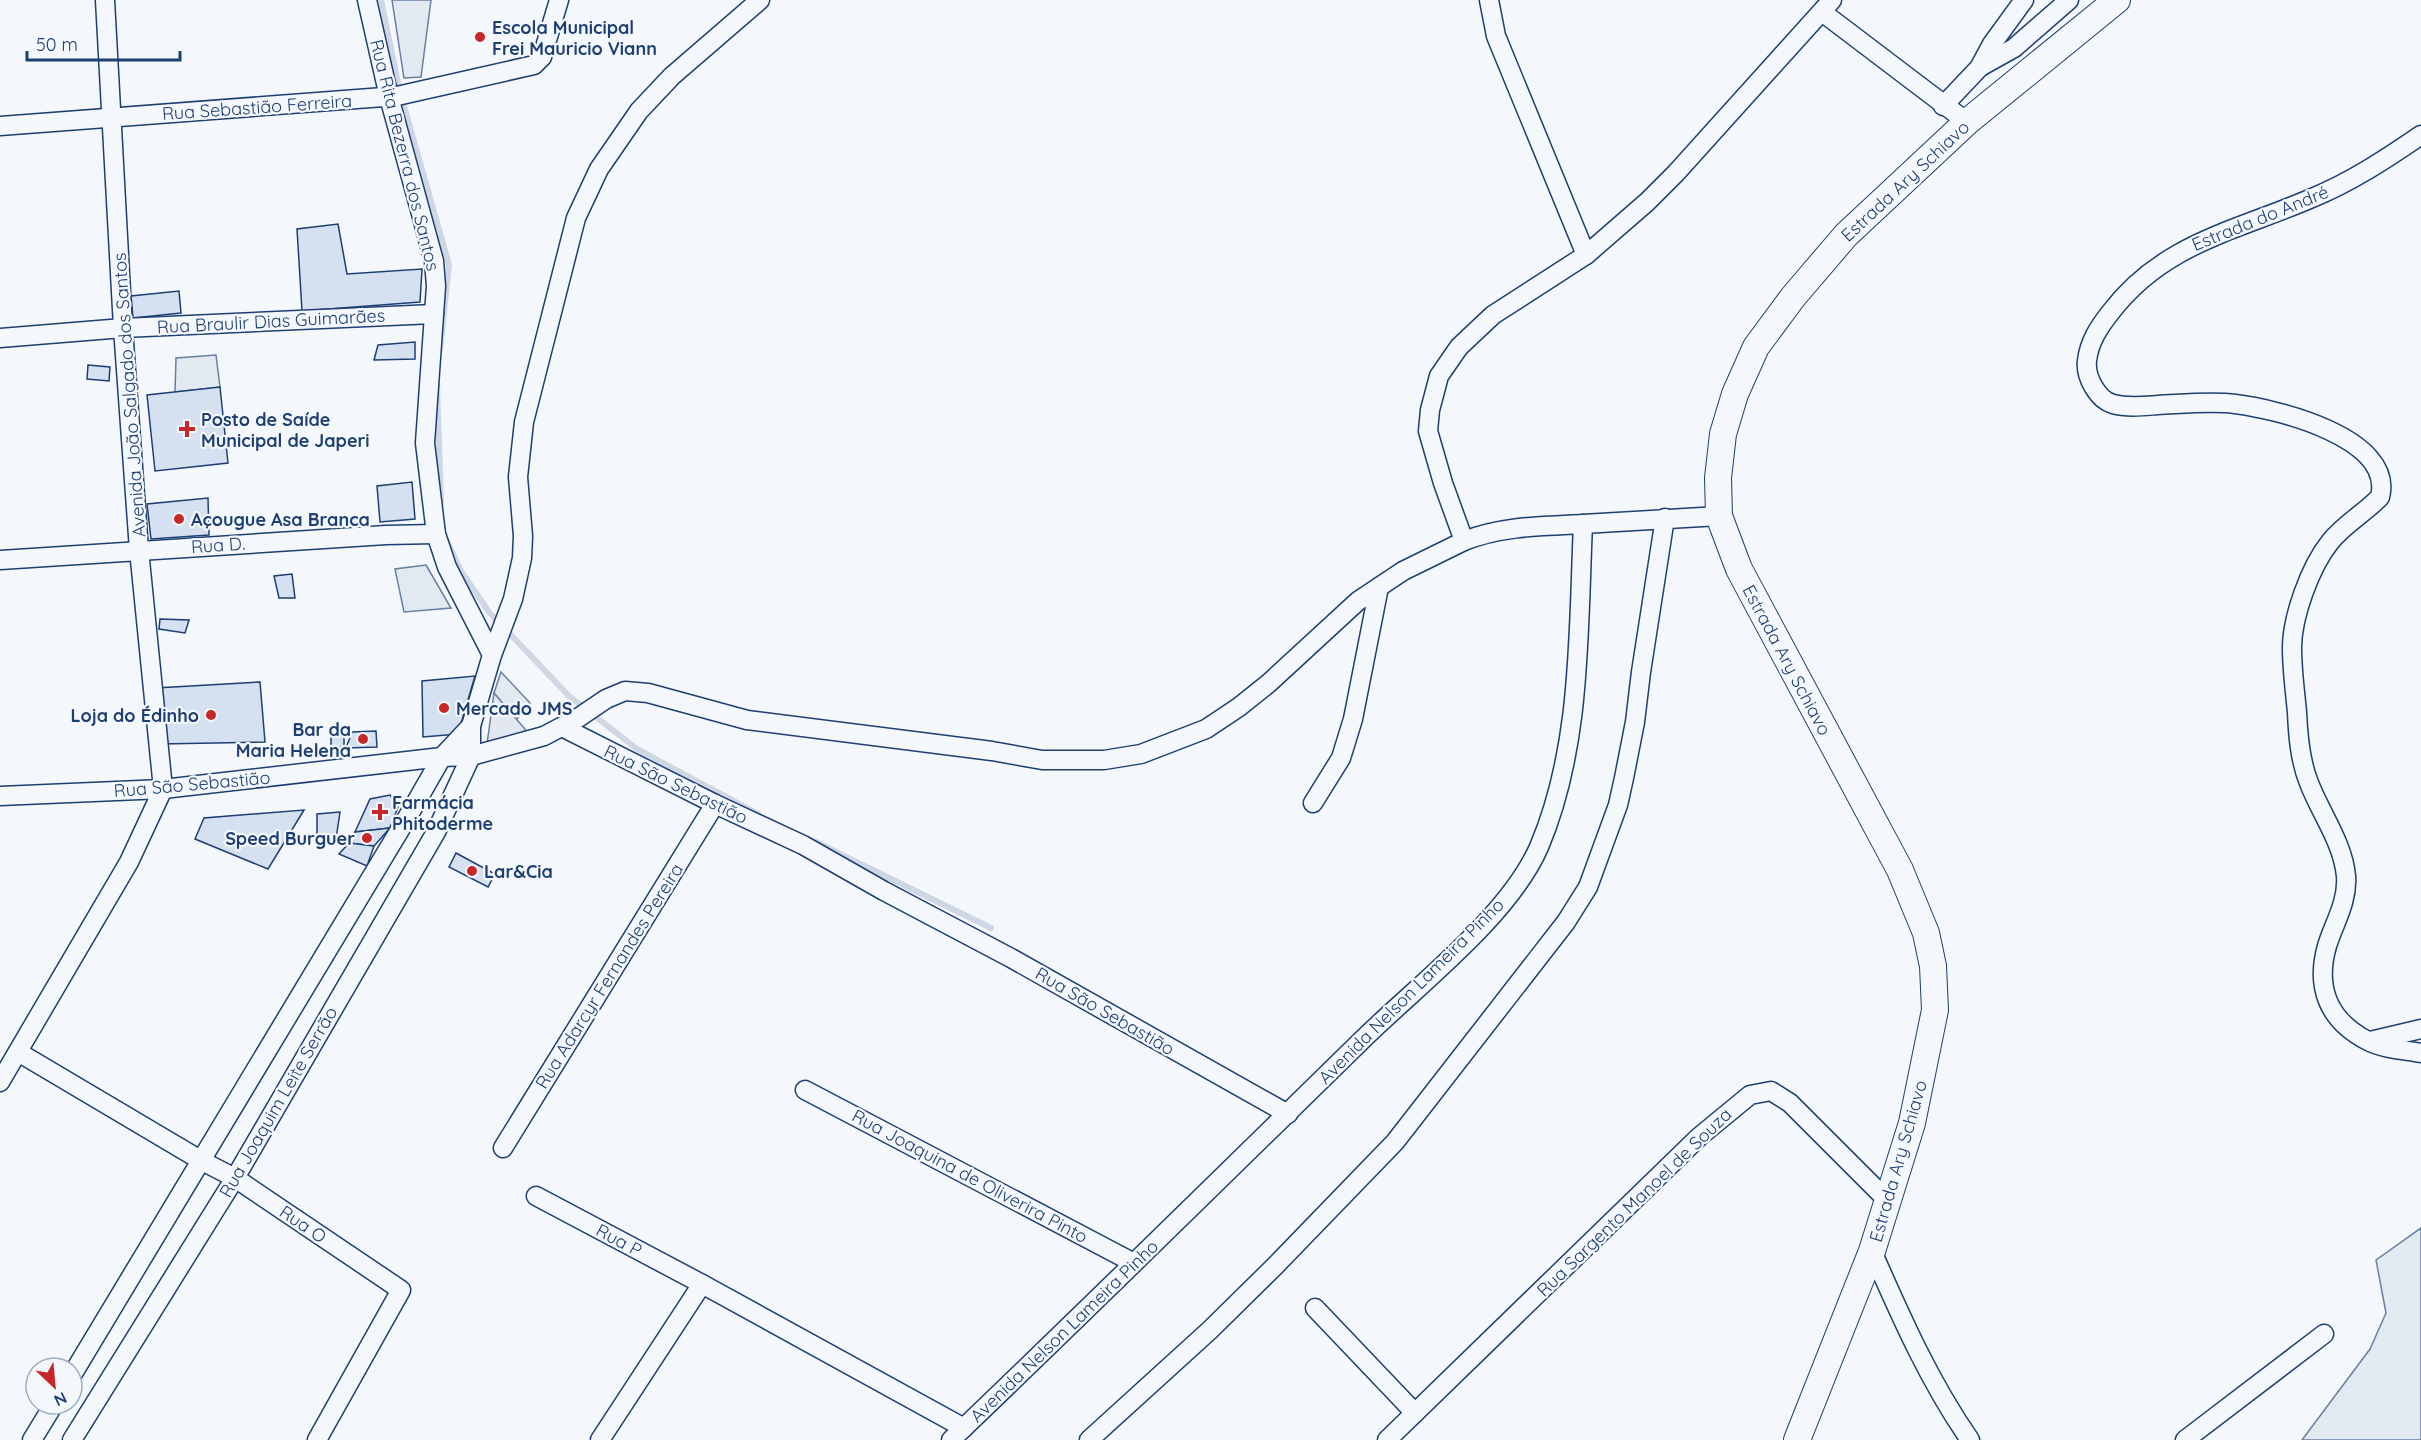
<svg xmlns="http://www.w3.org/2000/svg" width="2421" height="1440" font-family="Quicksand,sans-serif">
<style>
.green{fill:#e3e9f0;stroke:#687fa3;stroke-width:1.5}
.parking{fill:#e3e8f0;stroke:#687fa3;stroke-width:1.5}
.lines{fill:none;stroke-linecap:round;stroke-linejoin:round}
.stream{stroke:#cfd7e4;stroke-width:6}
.building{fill:#d5e0f0;stroke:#1d3f73;stroke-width:1.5}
.minor-casing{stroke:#1d3f73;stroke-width:21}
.secondary-casing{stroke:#1d3f73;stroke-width:28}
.minor{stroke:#f4f7fb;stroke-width:18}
.secondary{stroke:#f4f7fb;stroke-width:26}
.poi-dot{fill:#c62828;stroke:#f4f7fb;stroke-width:2}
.labels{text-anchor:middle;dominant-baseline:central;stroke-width:4.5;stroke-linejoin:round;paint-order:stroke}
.poi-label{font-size:18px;font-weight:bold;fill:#1d3f73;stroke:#f4f7fb;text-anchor:start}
.street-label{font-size:18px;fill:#1d3f73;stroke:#f4f7fb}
</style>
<rect width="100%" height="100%" fill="#f4f7fb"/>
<!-- green -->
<g class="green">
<path d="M 392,0 L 431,0 L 421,77 L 404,78 Z"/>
<path d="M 216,355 L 220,387 L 175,392 L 176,358 Z"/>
<path d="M 426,565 L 451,608 L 404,612 L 395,569 Z"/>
<path d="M 501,672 L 530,703 L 516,720 L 494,693 Z"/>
<path d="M 2421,1228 L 2421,1440 L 2302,1440 L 2370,1349 L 2386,1313 L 2376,1260 Z"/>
</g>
<!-- parking -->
<path class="parking" d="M 494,693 L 530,735 L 487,744 Z"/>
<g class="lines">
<!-- stream -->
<g class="stream">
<path d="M 381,0 L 399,88 L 449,265 L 440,350"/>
<path d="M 437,384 L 441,503"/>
<path d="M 446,539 L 461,571 L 489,612 L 569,696 L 637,749 L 758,814"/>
<path d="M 816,842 L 991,928"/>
</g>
</g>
<!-- building -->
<g class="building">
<path d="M 338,224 L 347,274 L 422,269 L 420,302 L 302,311 L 297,229 Z"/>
<path d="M 179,291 L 181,313 L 133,318 L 131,296 Z"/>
<path d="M 415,342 L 415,359 L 374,360 L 378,345 Z"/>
<path d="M 88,365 L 110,367 L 109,381 L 87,379 Z"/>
<path d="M 220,387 L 228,463 L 155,471 L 147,395 Z"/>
<path d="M 412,482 L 415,519 L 380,522 L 377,486 Z"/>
<path d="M 208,498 L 209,535 L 151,539 L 147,504 Z"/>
<path d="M 292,574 L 295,598 L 279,598 L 274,576 Z"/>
<path d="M 160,619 L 189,620 L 185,633 L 159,629 Z"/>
<path d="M 475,676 L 458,734 L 423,737 L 422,681 Z"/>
<path d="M 260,682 L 265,742 L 160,744 L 156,688 Z"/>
<path d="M 376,731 L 377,747 L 346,748 L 352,732 Z"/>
<path d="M 344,733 L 344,747 L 331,747 L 331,737 Z"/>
<path d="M 390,795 L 398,807 L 390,828 L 355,832 L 370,799 Z"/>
<path d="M 304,810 L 268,869 L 195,839 L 204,818 Z"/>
<path d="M 340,812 L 336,839 L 317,836 L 317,814 Z"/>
<path d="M 390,828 L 374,846 L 349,843 L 355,832 Z"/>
<path d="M 349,843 L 374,846 L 367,866 L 339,854 Z"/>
<path d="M 456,853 L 495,874 L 488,887 L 449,867 Z"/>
</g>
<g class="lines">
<defs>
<g id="minor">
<path d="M 1489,0 L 1496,36 L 1586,255"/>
<path d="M 1822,12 L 1967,122"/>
<path d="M 1980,67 L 2014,48 L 2069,0"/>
<path d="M 1943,106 L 1979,68 L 1992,44 L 2024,0"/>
<path d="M 0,126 L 397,96 L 534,65 L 542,57 L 559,0"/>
<path d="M 2421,135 C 2386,159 2351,182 2312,198 C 2236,231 2163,243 2110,313 C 2099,327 2089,342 2087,361 C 2085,377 2098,400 2113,404 C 2128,408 2144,406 2158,405 C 2182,404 2212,401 2235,404 C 2277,409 2395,438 2380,497 C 2365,513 2344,524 2330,542 C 2310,567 2292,617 2292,648 C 2292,670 2295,691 2297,712 C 2298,736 2300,761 2309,783 C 2321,814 2343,843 2346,876 C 2348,902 2334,923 2327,946 C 2315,988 2329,1021 2368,1041 C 2383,1049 2405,1050 2421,1053"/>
<path d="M 0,338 L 123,328 L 434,314"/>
<path d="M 1583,524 L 1719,516"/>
<path d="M 0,560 L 386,535 L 436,534"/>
<path d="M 492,655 L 513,599 L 522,558 L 523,536 L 518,477 L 524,422 L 576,218 L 599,169 L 639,111 L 672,76 L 760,0"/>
<path d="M 562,727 L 715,804 L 803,845 L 884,891 L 1011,958 L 1288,1114"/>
<path d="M 0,796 L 163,789 L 442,757 L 471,756 L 544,736 L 578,718 L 606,699 L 625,691 L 648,693 L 747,720 L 992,751 L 1042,760 L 1104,760 L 1141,754 L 1206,729 L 1239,707 L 1269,683 L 1358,601 L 1403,571 L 1464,541 L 1443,483 L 1428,431 L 1430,410 L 1439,376 L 1459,347 L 1493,315 L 1586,255 L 1647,202 L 1676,173 L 1832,0"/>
<path d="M 1313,803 L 1341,758 L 1353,719 L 1379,587"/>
<path d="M 2370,1041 L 2421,1029"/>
<path d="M 18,1052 L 202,1161 L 235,1178 L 401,1290 L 317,1440"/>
<path d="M 0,1082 L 129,862 L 163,789 L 139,550 L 123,328 L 105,0"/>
<path d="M 805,1090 L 1134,1263"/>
<path d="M 503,1148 L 715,804"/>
<path d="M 536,1196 L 702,1284 L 964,1428"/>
<path d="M 1872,1251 C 1901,1317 1929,1381 1970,1440"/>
<path d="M 1315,1308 L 1415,1413"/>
<path d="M 72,1375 L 407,818 L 442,757 L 471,726"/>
<path d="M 32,1440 L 54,1404"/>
<path d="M 72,1440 L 235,1178 L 436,832 L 471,756 L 471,726 L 492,655 L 447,567 L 436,534 L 425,443 L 436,286 L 434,261 L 389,97 L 367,0"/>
<path d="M 600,1440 L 702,1284"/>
<path d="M 951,1440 C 1088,1309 1223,1176 1358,1044 C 1413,989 1508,918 1539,847 C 1582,746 1578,631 1583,524 C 1543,526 1502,526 1464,541"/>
<path d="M 1089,1440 L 1210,1330 L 1276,1265 L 1395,1142 L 1566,922 L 1588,887 L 1618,805 L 1624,778 L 1635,722 L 1641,672 L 1665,518"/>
<path d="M 1387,1440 L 1699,1137 L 1750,1095 L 1771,1091 L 1790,1103 L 1889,1202"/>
<path d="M 2185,1440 L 2324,1334"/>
</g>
<path id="secondary" d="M 1797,1440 L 1872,1251 L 1912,1123 L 1935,1010 L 1933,966 L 1926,933 L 1900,870 L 1739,569 L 1719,516 L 1718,478 L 1723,434 L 1735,394 L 1756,347 L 1793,297 L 1846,235 L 1967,122 L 2117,0"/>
</defs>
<!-- minor casing -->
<use href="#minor" class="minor-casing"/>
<!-- secondary casing -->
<use href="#secondary" class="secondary-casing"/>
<!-- minor -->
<use href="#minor" class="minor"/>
<!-- secondary -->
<use href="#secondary" class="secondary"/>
</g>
<!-- markers -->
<g class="poi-dot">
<circle cx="480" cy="37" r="6"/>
<path d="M184 420h6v6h6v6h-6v6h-6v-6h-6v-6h6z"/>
<circle cx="179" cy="519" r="6"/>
<circle cx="444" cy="708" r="6"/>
<circle cx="211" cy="715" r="6"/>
<circle cx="363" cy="739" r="6"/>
<path d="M377 803h6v6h6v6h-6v6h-6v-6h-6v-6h6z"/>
<circle cx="367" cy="838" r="6"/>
<circle cx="472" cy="871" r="6"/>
</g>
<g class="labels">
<!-- poi labels -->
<g class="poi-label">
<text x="492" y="27">Escola Municipal<tspan x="492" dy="21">Frei Mauricio Viann</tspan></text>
<text x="201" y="419">Posto de Saíde<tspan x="201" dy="21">Municipal de Japeri</tspan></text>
<text x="191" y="519">Açougue Asa Branca</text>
<text x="456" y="708">Mercado JMS</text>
<text x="199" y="715" text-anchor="end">Loja do Édinho</text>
<text x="351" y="729" text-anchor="end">Bar da<tspan x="351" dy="21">Maria Helena</tspan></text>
<text x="392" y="802">Farmácia<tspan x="392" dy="21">Phitoderme</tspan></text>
<text x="355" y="838" text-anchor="end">Speed Burguer</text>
<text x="484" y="871">Lar&amp;Cia</text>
</g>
<!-- street labels -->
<g class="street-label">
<text transform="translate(257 107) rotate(-4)">Rua Sebastião Ferreira</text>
<text transform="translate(405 155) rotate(76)">Rua Rita Bezerra dos Santos</text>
<text transform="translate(1905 181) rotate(-43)">Estrada Ary Schiavo</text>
<text transform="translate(2260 218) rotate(-22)">Estrada do André</text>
<text transform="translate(271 321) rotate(-3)">Rua Braulir Dias Guimarães</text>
<text transform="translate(129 395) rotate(-94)">Avenida João Salgado dos Santos</text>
<text transform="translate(218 545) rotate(-4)">Rua D.</text>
<text transform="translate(1787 660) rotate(62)">Estrada Ary Schiavo</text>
<text transform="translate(192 784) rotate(-5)">Rua São Sebastião</text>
<text transform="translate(676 784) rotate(26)">Rua São Sebastião</text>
<text transform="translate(609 976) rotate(-58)">Rua Adarcyr Fernandes Pereira</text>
<text transform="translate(1411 991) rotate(-45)">Avenida Nelson Lameira Pinho</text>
<text transform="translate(1105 1011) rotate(30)">Rua São Sebastião</text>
<text transform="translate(278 1102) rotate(-60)">Rua Joaquim Leite Serrão</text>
<text transform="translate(1898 1161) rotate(-74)">Estrada Ary Schiavo</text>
<text transform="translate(970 1176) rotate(28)">Rua Joaquina de Oliverira Pinto</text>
<text transform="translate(1634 1202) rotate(-44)">Rua Sargento Manoel de Souza</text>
<text transform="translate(303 1224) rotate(34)">Rua O</text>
<text transform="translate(619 1240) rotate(28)">Rua P</text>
<text transform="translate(1064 1331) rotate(-44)">Avenida Nelson Lameira Pinho</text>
</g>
</g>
<!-- north arrow -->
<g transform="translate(54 1386) rotate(154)"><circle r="28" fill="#f4f7fb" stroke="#9eadc5" stroke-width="1.5"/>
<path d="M0-4.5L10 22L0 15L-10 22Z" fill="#c62828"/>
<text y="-9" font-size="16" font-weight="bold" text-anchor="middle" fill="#1d3f73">N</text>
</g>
<!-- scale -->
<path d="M27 51v9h153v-9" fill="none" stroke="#1d3f73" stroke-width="3"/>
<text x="36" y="51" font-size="18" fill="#1d3f73" stroke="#f4f7fb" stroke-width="4.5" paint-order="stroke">50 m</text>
</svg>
